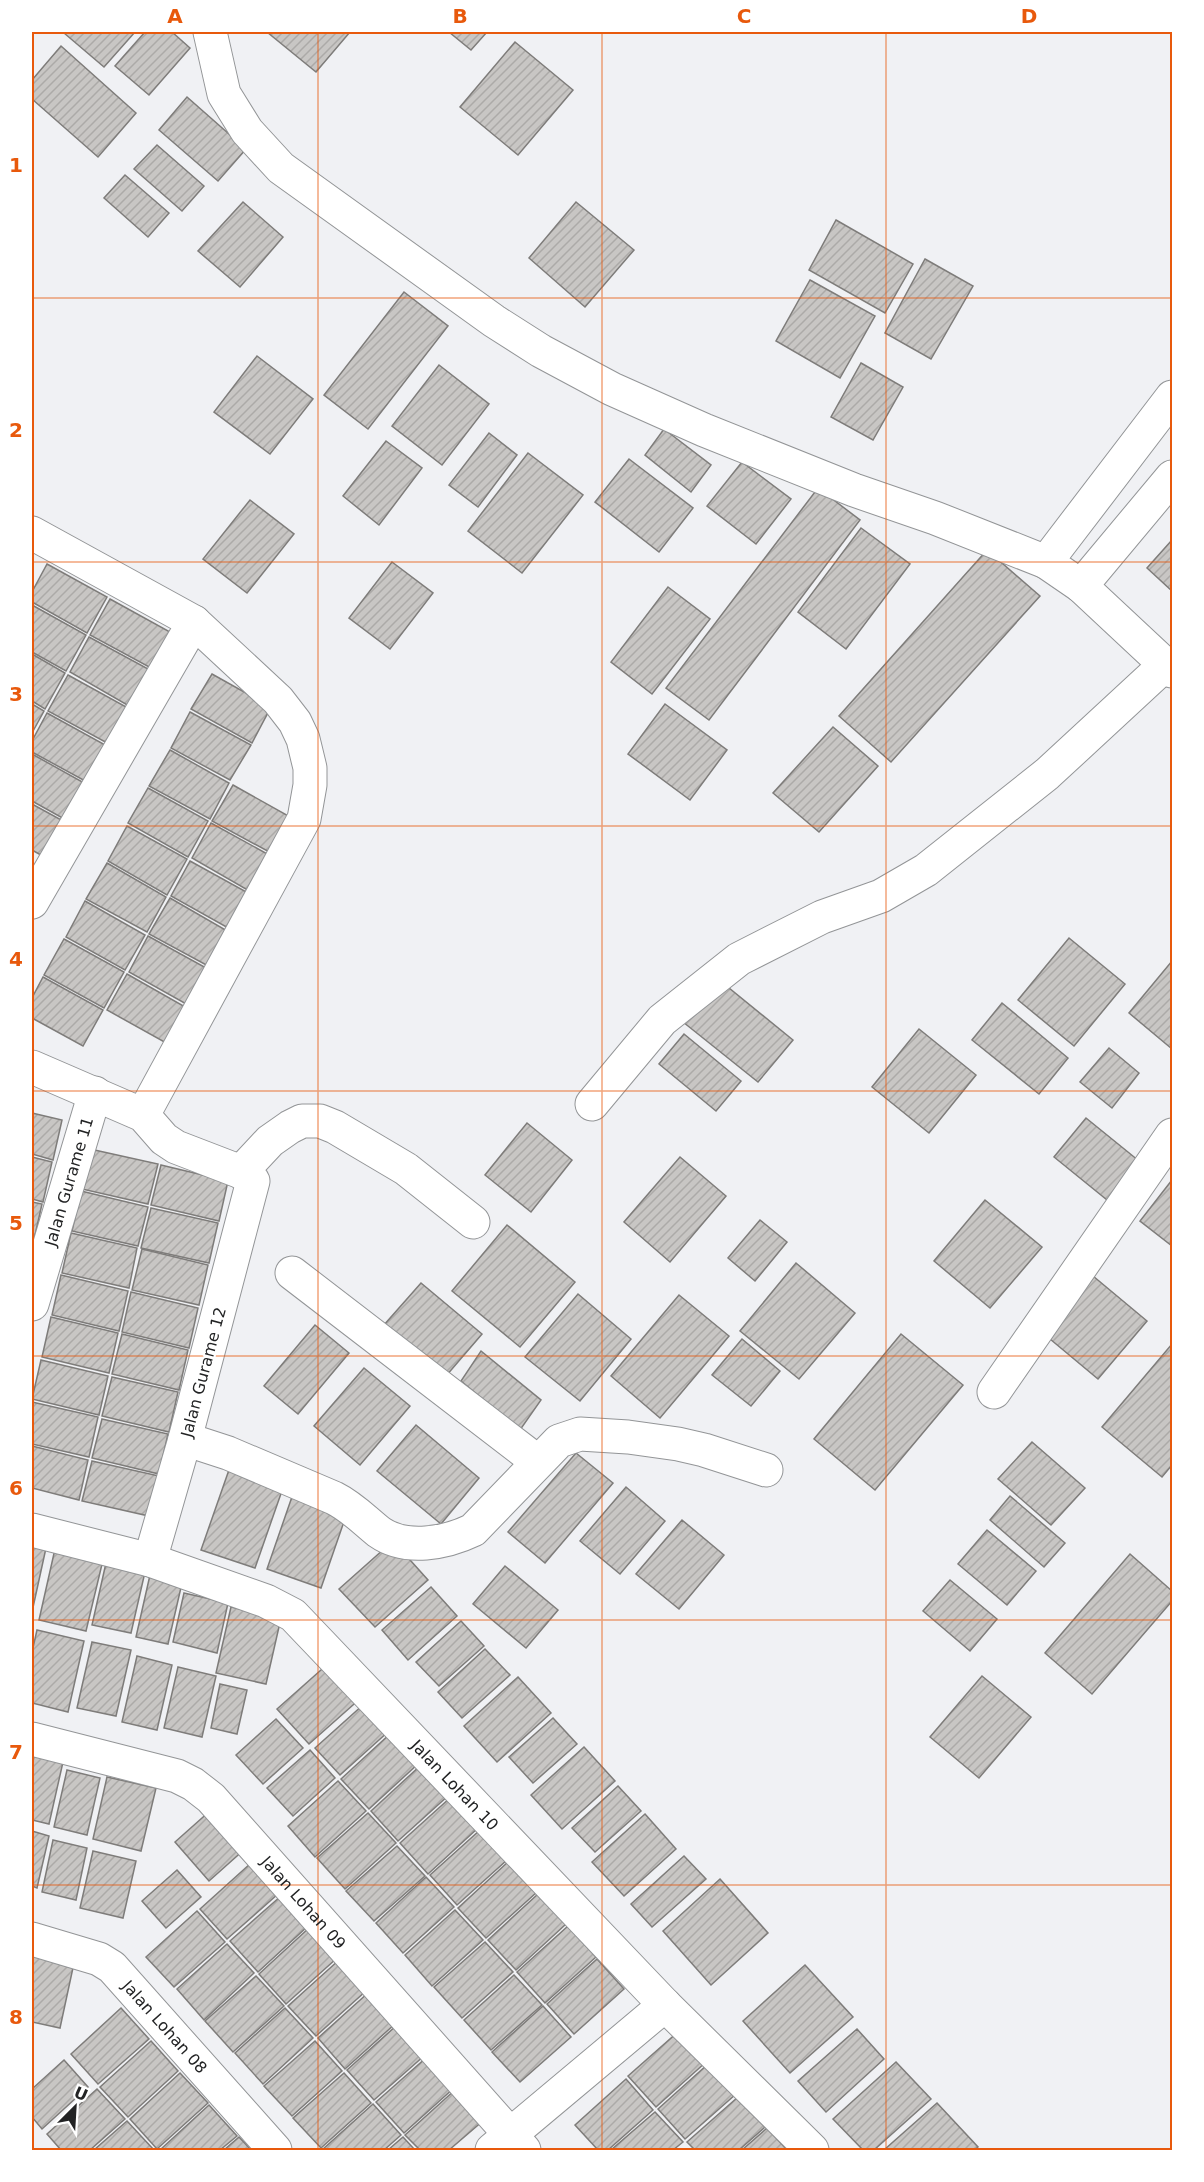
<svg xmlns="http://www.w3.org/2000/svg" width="1204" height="2182" viewBox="0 0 1204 2182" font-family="'DejaVu Sans',sans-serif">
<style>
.building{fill:url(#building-hatch);stroke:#7e7c7a;stroke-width:1.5}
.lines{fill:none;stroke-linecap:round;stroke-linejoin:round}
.street-casing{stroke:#939597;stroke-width:35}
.street{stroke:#fff;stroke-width:33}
.grid{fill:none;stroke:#e8590c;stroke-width:1.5;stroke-opacity:0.55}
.labels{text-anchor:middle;stroke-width:4.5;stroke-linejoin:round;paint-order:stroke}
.street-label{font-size:16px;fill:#222324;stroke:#fff}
.neatline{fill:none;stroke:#e8590c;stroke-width:2}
.grid-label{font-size:20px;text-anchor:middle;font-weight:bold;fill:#e8590c}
</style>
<defs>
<pattern id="building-hatch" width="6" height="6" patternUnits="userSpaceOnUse" patternTransform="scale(1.5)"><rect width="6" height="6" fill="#c8c6c4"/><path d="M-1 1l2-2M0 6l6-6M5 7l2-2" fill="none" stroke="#acaaa8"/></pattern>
</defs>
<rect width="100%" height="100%" fill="#f0f1f4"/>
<g class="building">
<path d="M66,32H135L104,67L64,33Z"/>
<path d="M145,32H172L190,48L149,95L115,66Z"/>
<path d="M267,32H350L316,72Z"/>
<path d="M449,32H487L471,50Z"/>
<path d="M515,42L573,90L518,155L460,107Z"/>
<path d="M61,46L136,113L98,157L32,99V80Z"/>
<path d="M187,97L246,149L218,181L159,130Z"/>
<path d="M157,145L204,186L182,211L134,169Z"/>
<path d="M125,175L169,213L148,237L104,198Z"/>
<path d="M243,202L283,237L240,287L198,251Z"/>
<path d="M576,202L634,250L585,307L529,258Z"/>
<path d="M836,220L913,264L885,313L809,270Z"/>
<path d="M925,259L973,286L931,359L885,333Z"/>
<path d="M810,280L875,316L840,378L776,341Z"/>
<path d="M404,292L448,326L368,429L324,395Z"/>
<path d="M257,356L313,399L270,454L214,412Z"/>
<path d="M861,363L903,387L873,440L831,417Z"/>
<path d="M439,365L489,404L442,465L392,426Z"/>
<path d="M664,429L711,465L691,492L645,455Z"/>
<path d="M489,433L517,455L478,507L449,485Z"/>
<path d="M386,441L422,468L379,525L343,496Z"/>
<path d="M528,453L583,495L522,573L468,531Z"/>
<path d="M629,459L693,508L659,552L595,502Z"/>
<path d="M742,462L791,499L756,544L707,506Z"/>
<path d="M818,488L860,520L709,720L666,688Z"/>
<path d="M250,500L294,534L247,593L203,559Z"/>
<path d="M861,528L910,564L846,649L798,612Z"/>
<path d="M1172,540V591L1147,568Z"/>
<path d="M987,550L1040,596L891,762L839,716Z"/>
<path d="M392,562L433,593L390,649L349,618Z"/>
<path d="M47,564L107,597L87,633L32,602V592Z"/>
<path d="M668,587L710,619L652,694L611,662Z"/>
<path d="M110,599L170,632L151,668L90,635Z"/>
<path d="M32,605L86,635L66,671L32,652Z"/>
<path d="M89,637L150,670L129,706L70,672Z"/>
<path d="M32,654L65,673L45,709L32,701Z"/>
<path d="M212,674L271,707L252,743L191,709Z"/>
<path d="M68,675L128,708L109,744L48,711Z"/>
<path d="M32,704L44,711L32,733Z"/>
<path d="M665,704L727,750L690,800L628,754Z"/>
<path d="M190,712L251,745L230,780L171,748Z"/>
<path d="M47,713L107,746L87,782L32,752V741Z"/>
<path d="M833,727L878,766L819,832L773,793Z"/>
<path d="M170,750L229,783L210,819L149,786Z"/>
<path d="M32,754L86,784L66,820L32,801Z"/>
<path d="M233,785L292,818L273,854L212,821Z"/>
<path d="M148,788L208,821L188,857L128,823Z"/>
<path d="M32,804L65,822L46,858L32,850Z"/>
<path d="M211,823L271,856L251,892L192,858Z"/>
<path d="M127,826L187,859L167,895L108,861Z"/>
<path d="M190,861L250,894L230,929L171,896Z"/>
<path d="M107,863L166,897L147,932L86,899Z"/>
<path d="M170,898L229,932L210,967L149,934Z"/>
<path d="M85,901L145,935L125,970L66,937Z"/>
<path d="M148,936L208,969L188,1005L129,972Z"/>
<path d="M1069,938L1125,984L1074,1046L1018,1000Z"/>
<path d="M64,939L124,972L104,1008L44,975Z"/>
<path d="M1172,961V1049L1129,1013Z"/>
<path d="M127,974L187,1008L168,1044L107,1010Z"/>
<path d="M43,977L103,1010L83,1046L32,1018V998Z"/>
<path d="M718,979L793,1040L758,1082L683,1022Z"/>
<path d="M1002,1003L1068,1058L1039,1094L972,1040Z"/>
<path d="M919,1029L976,1075L929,1133L872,1087Z"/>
<path d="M684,1034L741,1081L716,1111L659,1064Z"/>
<path d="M1109,1048L1139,1073L1112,1108L1080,1082Z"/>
<path d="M32,1113L62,1120L53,1160L32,1154Z"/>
<path d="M1086,1118L1144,1165L1112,1204L1054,1157Z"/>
<path d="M527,1123L572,1160L531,1212L485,1175Z"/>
<path d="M90,1149L158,1164L148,1204L82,1189Z"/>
<path d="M32,1157L52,1162L43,1202L32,1199Z"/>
<path d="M680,1157L726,1196L670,1262L624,1222Z"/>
<path d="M161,1165L228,1181L219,1221L151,1205Z"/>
<path d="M1172,1180V1246L1140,1221Z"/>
<path d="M81,1191L148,1207L138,1246L72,1231Z"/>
<path d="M985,1200L1042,1247L990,1308L934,1261Z"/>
<path d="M32,1202L42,1204L33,1244H32Z"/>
<path d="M151,1208L218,1223L209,1263L141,1248Z"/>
<path d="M760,1220L787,1242L755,1281L728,1258Z"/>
<path d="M507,1225L575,1282L520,1347L452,1291Z"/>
<path d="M71,1233L137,1248L129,1288L62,1273Z"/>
<path d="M142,1249L208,1265L199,1305L132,1290Z"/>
<path d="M796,1263L855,1313L799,1379L740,1331Z"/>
<path d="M61,1275L128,1291L119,1331L52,1315Z"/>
<path d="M1093,1276L1147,1321L1098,1379L1044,1334Z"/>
<path d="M421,1283L482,1334L446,1376L384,1325Z"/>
<path d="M131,1292L198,1308L189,1348L122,1332Z"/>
<path d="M578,1294L631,1339L580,1401L525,1357Z"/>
<path d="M679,1295L729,1336L660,1418L611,1376Z"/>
<path d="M51,1317L118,1333L109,1373L42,1357Z"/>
<path d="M315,1325L349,1353L298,1414L264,1386Z"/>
<path d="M122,1334L188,1350L179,1390L112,1374Z"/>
<path d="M901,1334L963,1385L875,1490L814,1439Z"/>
<path d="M742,1339L780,1371L751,1406L712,1375Z"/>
<path d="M1172,1344V1465L1162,1477L1102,1427Z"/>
<path d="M481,1351L541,1400L520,1430L461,1381Z"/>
<path d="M41,1360L108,1376L99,1415L32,1399Z"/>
<path d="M364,1368L410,1406L360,1465L314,1426Z"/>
<path d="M112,1377L178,1392L169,1432L102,1416Z"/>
<path d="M32,1402L98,1417L89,1457L32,1444Z"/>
<path d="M102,1419L168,1434L159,1474L92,1458Z"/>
<path d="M416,1425L479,1478L441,1524L377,1471Z"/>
<path d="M1032,1442L1085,1488L1051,1525L998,1479Z"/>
<path d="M32,1446L88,1460L79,1500L32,1488Z"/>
<path d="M576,1453L613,1483L545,1563L508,1532Z"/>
<path d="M92,1461L159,1476L149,1516L82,1501Z"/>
<path d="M230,1467L284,1485L255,1568L201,1550Z"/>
<path d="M626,1487L665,1521L620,1574L580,1541Z"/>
<path d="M294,1491L348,1510L321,1588L267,1569Z"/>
<path d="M1010,1496L1065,1543L1044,1567L990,1520Z"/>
<path d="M682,1520L724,1555L679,1609L636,1574Z"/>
<path d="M987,1530L1036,1571L1007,1605L958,1564Z"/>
<path d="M393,1541L428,1580L375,1627L339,1589Z"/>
<path d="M32,1545L46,1548L32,1612Z"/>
<path d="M55,1549L103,1560L86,1631L39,1620Z"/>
<path d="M1130,1554L1172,1591V1601L1092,1694L1045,1653Z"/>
<path d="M106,1563L145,1572L131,1633L92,1625Z"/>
<path d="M505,1566L558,1610L526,1648L473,1604Z"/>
<path d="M150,1575L182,1583L168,1644L136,1637Z"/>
<path d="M950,1580L997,1619L970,1651L923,1611Z"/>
<path d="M431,1587L457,1616L408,1660L382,1630Z"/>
<path d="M184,1593L228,1603L217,1653L173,1642Z"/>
<path d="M231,1607L281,1618L266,1684L216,1673Z"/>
<path d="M461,1621L484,1646L439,1686L416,1662Z"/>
<path d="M37,1630L84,1641L68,1712L32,1703V1652Z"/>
<path d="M92,1642L131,1650L116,1716L77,1708Z"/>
<path d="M485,1649L510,1675L462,1718L438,1692Z"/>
<path d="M137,1656L172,1665L157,1730L122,1722Z"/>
<path d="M330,1662L362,1697L309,1744L277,1709Z"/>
<path d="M178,1667L216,1676L202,1737L164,1728Z"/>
<path d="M982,1676L1031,1717L979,1778L930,1737Z"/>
<path d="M518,1677L551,1713L497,1762L464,1726Z"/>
<path d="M220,1684L247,1690L237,1734L211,1728Z"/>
<path d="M364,1704L389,1731L340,1775L315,1748Z"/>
<path d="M553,1718L577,1744L533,1783L509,1757Z"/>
<path d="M276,1719L303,1748L263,1784L236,1755Z"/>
<path d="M392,1732L419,1763L369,1809L341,1779Z"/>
<path d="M584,1747L615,1781L562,1829L531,1795Z"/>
<path d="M310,1750L335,1778L293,1816L267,1788Z"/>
<path d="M34,1756L63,1762L49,1824L32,1820V1768Z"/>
<path d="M421,1765L449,1795L398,1841L371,1811Z"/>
<path d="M67,1770L100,1778L87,1835L54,1827Z"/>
<path d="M107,1777L156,1788L141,1851L93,1839Z"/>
<path d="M338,1781L366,1811L315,1857L288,1826Z"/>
<path d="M618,1786L641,1811L595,1852L572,1828Z"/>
<path d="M451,1797L478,1828L428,1874L400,1843Z"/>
<path d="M211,1810L246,1848L209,1881L175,1842Z"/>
<path d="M368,1813L396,1843L345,1889L317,1858Z"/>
<path d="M645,1814L676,1849L624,1896L592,1862Z"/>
<path d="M480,1830L507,1860L457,1905L430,1875Z"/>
<path d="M32,1831L49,1836L37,1888L32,1886Z"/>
<path d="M53,1840L87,1848L76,1900L42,1892Z"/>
<path d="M397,1846L425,1876L374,1921L346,1891Z"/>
<path d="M93,1851L136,1861L123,1918L80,1908Z"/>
<path d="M684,1856L706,1879L652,1927L631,1904Z"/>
<path d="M509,1861L537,1892L486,1938L458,1908Z"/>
<path d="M251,1863L278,1894L227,1939L200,1909Z"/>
<path d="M177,1870L201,1897L166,1928L142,1901Z"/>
<path d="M426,1877L454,1907L403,1953L376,1923Z"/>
<path d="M720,1879L768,1933L711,1985L663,1931Z"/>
<path d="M538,1894L566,1924L516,1970L488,1940Z"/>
<path d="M281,1896L308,1926L258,1972L230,1941Z"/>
<path d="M455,1910L483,1940L432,1986L405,1955Z"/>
<path d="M197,1911L225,1942L174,1987L146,1957Z"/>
<path d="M568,1926L596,1957L545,2003L517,1972Z"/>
<path d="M310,1927L337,1958L286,2004L259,1974Z"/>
<path d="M485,1942L513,1972L462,2018L434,1987Z"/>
<path d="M227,1944L254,1973L204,2020L177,1989Z"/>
<path d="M32,1953L74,1963L60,2028L32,2022Z"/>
<path d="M597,1959L624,1989L574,2034L547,2004Z"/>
<path d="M339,1960L367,1990L316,2036L288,2006Z"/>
<path d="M805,1965L853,2017L790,2073L743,2021Z"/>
<path d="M514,1975L542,2005L491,2050L464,2020Z"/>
<path d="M256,1976L284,2006L233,2052L205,2021Z"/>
<path d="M369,1992L396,2023L345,2069L318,2038Z"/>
<path d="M543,2006L571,2037L520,2082L492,2052Z"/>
<path d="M121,2008L149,2039L98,2084L71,2054Z"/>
<path d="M285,2008L313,2038L263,2084L235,2053Z"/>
<path d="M397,2025L425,2055L374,2100L347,2070Z"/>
<path d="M857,2029L884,2059L826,2112L798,2081Z"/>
<path d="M679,2031L706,2062L656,2107L628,2076Z"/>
<path d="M151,2041L178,2071L128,2117L100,2087Z"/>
<path d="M315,2041L342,2071L292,2116L264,2086Z"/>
<path d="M427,2057L455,2087L404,2133L376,2102Z"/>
<path d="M64,2060L88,2087L42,2129L32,2117V2089Z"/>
<path d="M896,2062L931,2099L874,2150H863L833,2119Z"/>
<path d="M708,2064L736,2094L685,2139L658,2109Z"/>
<path d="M180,2073L208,2103L157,2149L130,2119Z"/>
<path d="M344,2073L371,2103L321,2148L293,2118Z"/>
<path d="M626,2079L653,2110L608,2150H598L575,2125Z"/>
<path d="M97,2089L125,2119L90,2150H61L47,2134Z"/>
<path d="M456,2089L484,2120L449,2150H420L405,2135Z"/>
<path d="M738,2097L765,2127L739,2150H695L687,2142Z"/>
<path d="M937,2103L978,2147L974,2150H884Z"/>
<path d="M373,2104L401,2135L384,2150H322Z"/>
<path d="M209,2105L237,2136L220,2150H160Z"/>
<path d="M655,2112L683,2142L673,2150H611Z"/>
<path d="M127,2121L154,2150H94Z"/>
<path d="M767,2128L787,2150H742Z"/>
<path d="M239,2137L251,2150H224Z"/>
<path d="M403,2137L415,2150H388Z"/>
</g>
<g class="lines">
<defs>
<g id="street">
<path d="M210,32L224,94L247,131L281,168L494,321L541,351L612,389L704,430L854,490L935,518L1046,562"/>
<path d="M1172,397L1046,562L1081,586L1172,671"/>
<path d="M32,533L194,622L278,700L295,722L303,739L310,768V785L304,819L143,1115"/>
<path d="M1081,586L1172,477"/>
<path d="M32,902L194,622"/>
<path d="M32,1067L143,1115L164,1139L176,1147L241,1172L253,1181L185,1439L150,1560"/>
<path d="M592,1104L662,1020L739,959L822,917L881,896L926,870L1047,774L1166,664"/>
<path d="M241,1172L270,1141L290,1127L302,1121H320L335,1127L406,1169L473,1222"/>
<path d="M292,1273L538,1462"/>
<path id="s1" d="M32,1304L95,1093"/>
<path d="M994,1392L1172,1135"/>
<path d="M185,1439L228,1453L334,1498C352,1507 364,1520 379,1532C406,1551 446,1543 473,1530L559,1441L580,1434L628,1437L678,1444L704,1450L766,1470"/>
<path id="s2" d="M32,1530L150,1560L266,1601L293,1615L665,2005L812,2150"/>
<path id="s3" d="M32,1739L177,1776L193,1784L211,1798L524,2150"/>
<path id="s4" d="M32,1939L99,1959L112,1967L275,2150"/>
<path d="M492,2150L665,2005"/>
</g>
</defs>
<use href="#street" class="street-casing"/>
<use href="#street" class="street"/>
</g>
<path class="grid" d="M318,32V2150M602,32V2150M886,32V2150M32,298H1172M32,562H1172M32,826H1172M32,1091H1172M32,1356H1172M32,1620H1172M32,1885H1172"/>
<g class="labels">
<g class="street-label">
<text dy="6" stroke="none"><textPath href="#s1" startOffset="128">Jalan Gurame 11</textPath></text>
<text transform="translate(203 1372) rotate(-75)" y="6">Jalan Gurame 12</text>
<text dy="6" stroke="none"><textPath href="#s2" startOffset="510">Jalan Lohan 10</textPath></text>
<text dy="6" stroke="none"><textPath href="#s3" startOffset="330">Jalan Lohan 09</textPath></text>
<text dy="6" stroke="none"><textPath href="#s4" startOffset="165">Jalan Lohan 08</textPath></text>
</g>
</g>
<rect width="1204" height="2182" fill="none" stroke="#ffffff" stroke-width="66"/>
<g transform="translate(75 2107) rotate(24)" stroke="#ffffff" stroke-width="4.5" paint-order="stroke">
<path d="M0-4.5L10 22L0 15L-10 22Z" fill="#222324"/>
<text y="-9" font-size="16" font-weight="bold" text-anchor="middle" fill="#222324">U</text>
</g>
<rect x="33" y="33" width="1138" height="2116" class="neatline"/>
<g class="grid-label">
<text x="175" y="23">A</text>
<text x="460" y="23">B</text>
<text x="744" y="23">C</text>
<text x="1029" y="23">D</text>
<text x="16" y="172">1</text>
<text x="16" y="437">2</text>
<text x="16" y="701">3</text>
<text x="16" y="966">4</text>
<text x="16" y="1230">5</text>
<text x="16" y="1495">6</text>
<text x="16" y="1759">7</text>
<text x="16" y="2024">8</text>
</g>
</svg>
